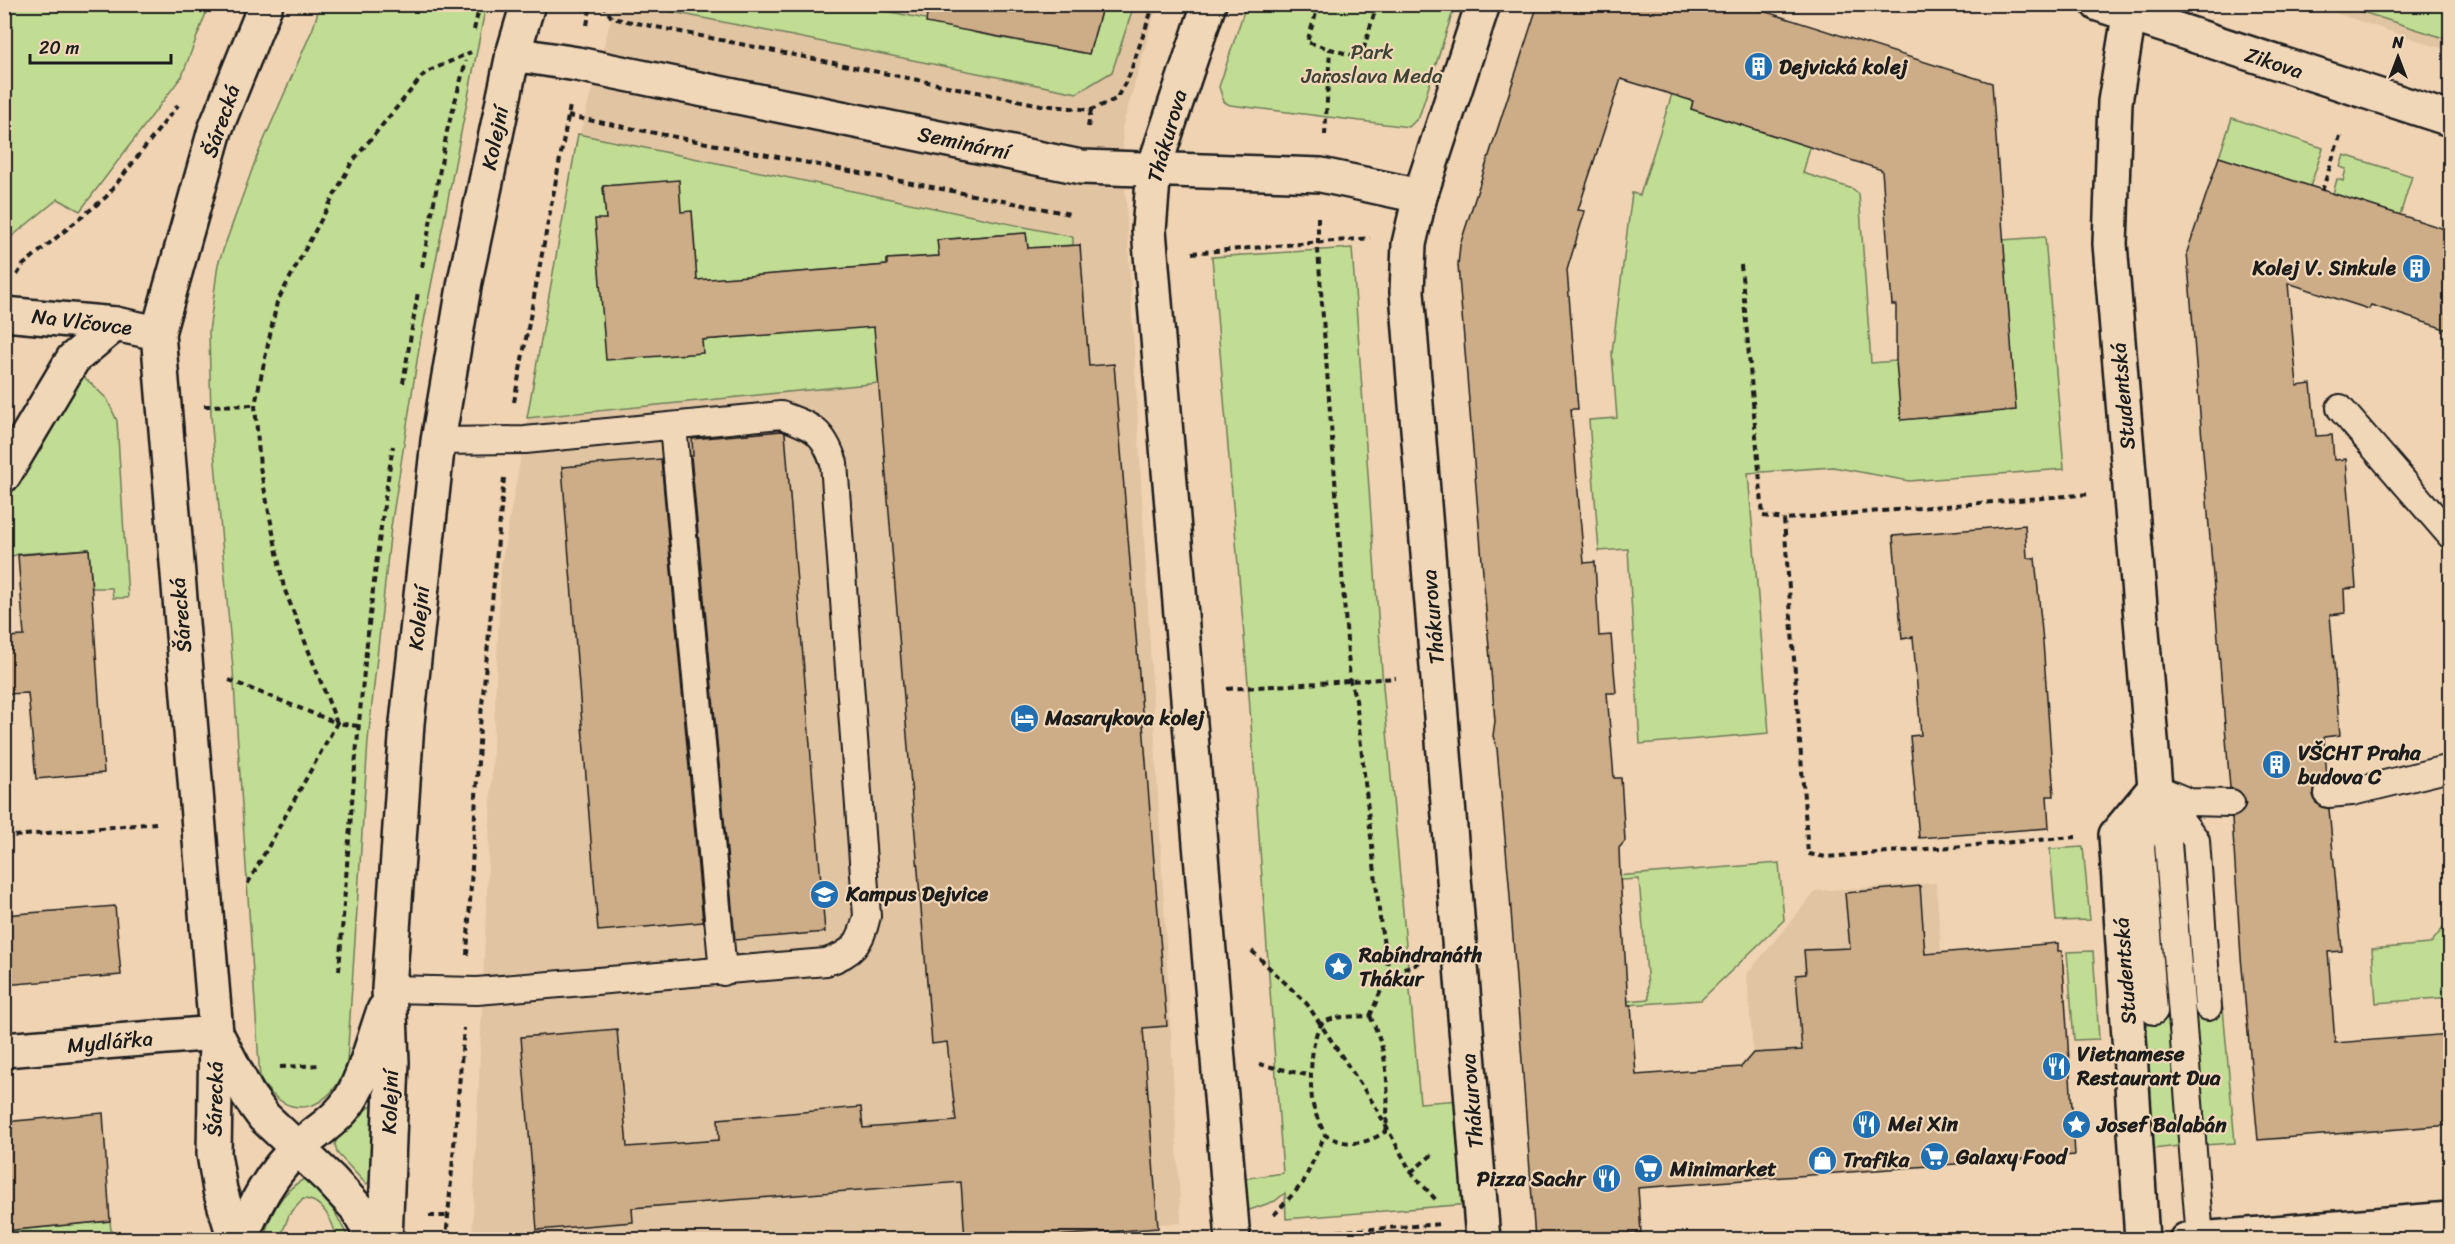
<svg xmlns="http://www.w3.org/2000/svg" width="2455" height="1244" viewBox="0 0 2455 1244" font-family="Sriracha,sans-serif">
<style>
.built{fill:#e1c4a2}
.green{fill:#c1dc93;stroke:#6e7c58;stroke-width:1.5}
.building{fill:#cdac88;stroke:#1c1c1c;stroke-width:1.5}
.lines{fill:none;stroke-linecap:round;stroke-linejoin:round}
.lane-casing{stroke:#1c1c1c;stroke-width:30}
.street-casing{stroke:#1c1c1c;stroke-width:38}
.secondary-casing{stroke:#1c1c1c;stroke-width:38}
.primary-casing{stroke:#1c1c1c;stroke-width:38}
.path{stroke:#1c1c1c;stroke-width:4;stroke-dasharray:6 4.5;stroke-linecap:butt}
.lane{stroke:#f0d7b8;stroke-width:26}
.street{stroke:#f0d7b8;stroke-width:33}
.secondary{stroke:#f0d7b8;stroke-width:33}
.primary{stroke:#f0d7b8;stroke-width:33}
.labels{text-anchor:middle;stroke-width:4.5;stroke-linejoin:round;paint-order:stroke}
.park-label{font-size:21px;fill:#3d4234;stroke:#f0d7b8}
.street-label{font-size:21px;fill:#1c1c1c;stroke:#f0d7b8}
.poi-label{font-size:21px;font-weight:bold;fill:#1c1c1c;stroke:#f0d7b8;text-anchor:start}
</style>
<rect width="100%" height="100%" fill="#efd3b2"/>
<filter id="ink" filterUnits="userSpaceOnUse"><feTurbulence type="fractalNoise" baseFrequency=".0167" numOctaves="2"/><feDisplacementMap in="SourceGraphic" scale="12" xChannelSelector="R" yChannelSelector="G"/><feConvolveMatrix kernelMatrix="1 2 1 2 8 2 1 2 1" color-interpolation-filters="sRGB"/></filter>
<g filter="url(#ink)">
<g class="built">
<path d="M615,5H1157L1122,128L1181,1223L1159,1224V1229L1017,1240H472L501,565L581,130Z"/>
<path d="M2311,5H2450V51Z"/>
<path d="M1936,883L1944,992L1834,1048L1753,1053L1747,974L1816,891Z"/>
</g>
<g class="green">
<path d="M5,4L209,5L182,76L80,211L58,199L5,242Z"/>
<path d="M817,4L838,9L839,5H856L975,29V33L1089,54L1103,5H1134L1112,72L1077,93L638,5Z"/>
<path d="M320,5H486L420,342L391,527L368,741L347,1062C333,1111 288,1125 260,1079L233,669L211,416L209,332L218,264L257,156L313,28Z"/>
<path d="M1246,5V4L1455,5L1419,117L1409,127L1230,105L1224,102L1219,87Z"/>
<path d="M2340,5H2450V40L2350,8Z"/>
<path d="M1672,94L1693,101L1691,109L1810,147L1803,173L1853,189L1859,194L1871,363L1896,361L2002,240L2045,237L2064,469L1909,481L1833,467L1748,473L1769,733L1640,744L1628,549L1599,551L1589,420L1617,418L1612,353L1632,193L1640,195Z"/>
<path d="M2232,118L2323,148L2310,187L2219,157Z"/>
<path d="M578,134L1073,237V245L1028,248L1026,233L938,240L939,256L887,259V265L697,280L692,212H681L603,187L606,219L702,340L892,325L879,383L527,418Z"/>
<path d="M2344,155L2412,176L2400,215L2333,194L2337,179L2343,181L2346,169L2340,167Z"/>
<path d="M1352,248L1383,686L1420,1103L1461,1100L1469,1204L1286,1219L1285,1193L1275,1201L1244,1212L1242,1179L1283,1173L1249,695L1212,257Z"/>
<path d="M80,373L107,399L117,421L128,598H113L112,588H92L89,549L18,554L5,559V500Z"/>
<path d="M2083,847L2090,920L2056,921L2050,849Z"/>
<path d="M1779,863L1784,920L1701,1000L1627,1005V1001L1649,999L1639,879L1605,881L1604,877Z"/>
<path d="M2450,920V997L2376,1003L2372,949L2430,944Z"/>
<path d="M2093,951L2099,1039L2074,1040L2067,952Z"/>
<path d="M2223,1008L2235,1143L2203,1145L2192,1011Z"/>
<path d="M2170,1014L2179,1146L2153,1149L2139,1015Z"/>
<path d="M372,1106L375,1108L374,1180L366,1184L337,1153L335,1144L338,1136L365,1110Z"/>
<path d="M304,1179L314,1181L324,1192L349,1239H337C333,1222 323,1199 303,1199L289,1215L280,1239L263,1240C270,1215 281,1191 304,1179Z"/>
<path d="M110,1221L112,1239L5,1240V1231Z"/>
</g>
<g class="building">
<path d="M928,4H1103L1089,54L926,23Z"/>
<path d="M1538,4H1741L1992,83L2016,410L1901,420L1896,361V305H1892L1882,170L1691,109L1693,101L1621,79L1578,210L1585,211L1567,270L1578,409H1571L1584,563L1595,562L1599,636L1611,635L1616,693H1607L1614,778H1621L1625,841L1619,848L1620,876L1628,1005H1631L1636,1075L1741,1067L1753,1053L1802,1050L1796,975L1806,974L1804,950L1850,948L1845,893L1920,886L1925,954L2058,943V951H2062L2075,1155L1638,1188L1641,1233L1535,1239L1509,883L1497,749L1493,736L1495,721L1458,265L1460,245Z"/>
<path d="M2219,157L2451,231V331L2371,305L2369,309L2288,283L2297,386L2311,384L2316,436L2332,435L2334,460L2346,459L2356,588L2344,589L2345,613L2330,615L2340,735L2324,737L2327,779L2319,782L2313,795L2316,803L2329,809L2342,951L2328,952L2335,1043L2451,1034V1125L2258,1140L2241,957L2232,818L2243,811L2246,803L2239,791L2230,788L2187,252Z"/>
<path d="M679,180L681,212L692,211L697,280L887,265V259L939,256L937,240L1026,233L1028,248L1080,245L1089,366L1114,364L1138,661L1167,1026L1143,1028L1158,1228L1018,1239H965L961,1182L632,1208L633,1222L537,1230L521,1037L617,1029L627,1147L719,1140L718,1119L861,1107L863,1128L956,1121L947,1042L932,1044L874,327L702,340L703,353L606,360L595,219H606L603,186Z"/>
<path d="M782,431L785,433L825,932L735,940L691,456H693L692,439Z"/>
<path d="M661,459L703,922L598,931L562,467Z"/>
<path d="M2025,525L2027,558H2035L2043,642L2054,796H2047L2049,828L1919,838L1910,736L1921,735L1913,637L1902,639L1893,536Z"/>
<path d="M89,549L104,773L36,779L28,693L4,694V637L24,636L18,555Z"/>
<path d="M115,906L121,975L4,985V915Z"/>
<path d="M103,1113L110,1221L4,1231V1122Z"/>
</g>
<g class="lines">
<defs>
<g id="lane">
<path d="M2340,408L2450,535"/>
<path d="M673,426L723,972"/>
<path d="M2155,788L2168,843L2200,1238"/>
<path d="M2158,789L2189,802L2231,803"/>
<path d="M2154,794L2141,846L2154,1011"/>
<path d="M2328,794L2352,792L2450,768"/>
<path d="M2161,795L2196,840L2208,1007"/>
<path d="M389,989L477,991L826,962C853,954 861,943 867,916L834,463C823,430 813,427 781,415L525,440L438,441"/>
</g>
<g id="street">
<path d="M1209,4L1154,168L1149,230L1233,1240"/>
<path d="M1483,4L1420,196L1409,244L1407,292L1483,1240"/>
<path d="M2098,4L2450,119"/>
<path d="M2131,4L2115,102L2110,244L2155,788L2116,835L2142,1240"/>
<path d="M513,54L577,64L1081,167L1321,175L1420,196"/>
<path d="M4,314L115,324L158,333"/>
<path d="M4,475L73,359L115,324"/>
<path d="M4,1050L216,1033"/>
<path d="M240,1240C254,1206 271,1172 299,1147C313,1134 332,1123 344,1108C362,1088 374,1037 384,1010"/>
<path d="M385,1240L392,1062L389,989L407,723L438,441L465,281L513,54L528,4"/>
</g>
<g id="secondary">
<path d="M218,1037L248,1095L264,1117L330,1179L356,1207L374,1240"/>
<path d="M235,1240L220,1190L214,1154L216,1033L158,333L215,130L266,4"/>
</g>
<path id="primary" d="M2186,1240L2450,1219"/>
</defs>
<use href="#lane" class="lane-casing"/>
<use href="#street" class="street-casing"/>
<use href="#secondary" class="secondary-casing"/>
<use href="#primary" class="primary-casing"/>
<g class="path">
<path d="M602,4L612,18L1041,105L1091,110L1116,99L1129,76L1154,4"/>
<path d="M1319,4L1307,42L1361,58L1377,4"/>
<path d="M587,25L591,4"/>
<path d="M474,30L480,4"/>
<path d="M568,116L1070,214"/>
<path d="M1088,127L1091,110"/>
<path d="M1325,135L1330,49"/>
<path d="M2322,191L2340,136"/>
<path d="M1318,217V250L1350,681L1356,700L1381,928L1389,972"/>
<path d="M1192,253L1370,238"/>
<path d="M1741,265L1763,516L1784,519"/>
<path d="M422,267L447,131L466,61"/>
<path d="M17,275L23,265L106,197L178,105"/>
<path d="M403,383L418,292"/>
<path d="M514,402L570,106"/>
<path d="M204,406L255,405"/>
<path d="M229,680L337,723L247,885"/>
<path d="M1227,689L1396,678"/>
<path d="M358,726L337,723L284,588L260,467L255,405L277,302L352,162L425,73L471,52"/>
<path d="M4,837L156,823"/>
<path d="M2076,837L1826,857L1808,854L1784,519L2091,494"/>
<path d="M1252,951L1307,1004L1375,1106L1411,1172L1437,1201"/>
<path d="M467,955L480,726L504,478"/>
<path d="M339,971C352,796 365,620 393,446"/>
<path d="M1370,1016C1389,1054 1389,1089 1386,1131C1366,1145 1347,1147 1325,1135C1321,1125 1315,1115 1313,1105C1309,1089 1310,1032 1323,1023C1334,1015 1357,1017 1370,1016Z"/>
<path d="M1370,1016L1389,972L1415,965L1419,961"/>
<path d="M1259,1064L1311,1076"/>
<path d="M280,1067L320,1065"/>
<path d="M1411,1172L1433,1154"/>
<path d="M1274,1215L1303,1183L1325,1135"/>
<path d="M429,1216H448"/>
<path d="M1275,1236L1441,1224"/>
<path d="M446,1240L464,1028"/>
</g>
<use href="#lane" class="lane"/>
<use href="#street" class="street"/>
<use href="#secondary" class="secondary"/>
<use href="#primary" class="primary"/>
</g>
</g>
<defs>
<symbol id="building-disc" viewBox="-11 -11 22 22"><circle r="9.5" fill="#1f6fb2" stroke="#f0d7b8"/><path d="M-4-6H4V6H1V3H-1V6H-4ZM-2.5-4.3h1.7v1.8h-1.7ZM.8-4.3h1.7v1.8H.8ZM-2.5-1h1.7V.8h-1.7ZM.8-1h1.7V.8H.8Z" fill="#fff"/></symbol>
<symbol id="hotel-disc" viewBox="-11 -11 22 22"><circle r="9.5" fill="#1f6fb2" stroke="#f0d7b8"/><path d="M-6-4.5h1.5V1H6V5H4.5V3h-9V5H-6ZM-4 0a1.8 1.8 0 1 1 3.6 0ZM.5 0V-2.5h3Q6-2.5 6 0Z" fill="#fff"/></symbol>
<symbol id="university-disc" viewBox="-11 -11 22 22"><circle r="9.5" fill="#1f6fb2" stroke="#f0d7b8"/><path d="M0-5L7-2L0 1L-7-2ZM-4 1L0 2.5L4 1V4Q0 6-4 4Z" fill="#fff"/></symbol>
<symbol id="sight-disc" viewBox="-11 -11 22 22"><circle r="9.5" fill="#1f6fb2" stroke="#f0d7b8"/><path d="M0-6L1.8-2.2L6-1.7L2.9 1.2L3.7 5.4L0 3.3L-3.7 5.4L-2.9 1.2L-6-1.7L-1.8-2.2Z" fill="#fff"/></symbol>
<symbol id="restaurant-disc" viewBox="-11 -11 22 22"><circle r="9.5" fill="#1f6fb2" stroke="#f0d7b8"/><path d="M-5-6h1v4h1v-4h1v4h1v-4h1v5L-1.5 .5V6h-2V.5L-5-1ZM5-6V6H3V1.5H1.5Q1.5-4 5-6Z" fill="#fff"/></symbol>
<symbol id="supermarket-disc" viewBox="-11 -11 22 22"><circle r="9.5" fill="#1f6fb2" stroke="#f0d7b8"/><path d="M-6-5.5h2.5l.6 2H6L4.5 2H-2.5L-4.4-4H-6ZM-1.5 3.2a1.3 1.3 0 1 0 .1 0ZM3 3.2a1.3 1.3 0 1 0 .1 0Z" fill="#fff"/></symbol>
<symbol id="shop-disc" viewBox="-11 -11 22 22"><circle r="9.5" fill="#1f6fb2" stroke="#f0d7b8"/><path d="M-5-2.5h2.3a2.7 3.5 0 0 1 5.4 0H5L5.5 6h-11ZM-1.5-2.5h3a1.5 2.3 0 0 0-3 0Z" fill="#fff"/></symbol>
</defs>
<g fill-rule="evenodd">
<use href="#building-disc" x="1742" y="50" width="33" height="33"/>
<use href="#building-disc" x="2400" y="252" width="33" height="33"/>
<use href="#hotel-disc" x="1008" y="702" width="33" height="33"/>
<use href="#building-disc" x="2260" y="748" width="33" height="33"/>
<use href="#university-disc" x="808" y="878" width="33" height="33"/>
<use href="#sight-disc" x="1322" y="950" width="33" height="33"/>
<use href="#restaurant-disc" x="2040" y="1050" width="33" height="33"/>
<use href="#restaurant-disc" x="1850" y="1108" width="33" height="33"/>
<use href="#sight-disc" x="2060" y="1108" width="33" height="33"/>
<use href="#supermarket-disc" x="1918" y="1140" width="33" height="33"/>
<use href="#shop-disc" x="1806" y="1144" width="33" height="33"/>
<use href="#supermarket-disc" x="1632" y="1152" width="33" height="33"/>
<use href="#restaurant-disc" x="1590" y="1162" width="33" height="33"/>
</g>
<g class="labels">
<g class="park-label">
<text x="1372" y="59">Park<tspan x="1372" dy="24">Jaroslava Meda</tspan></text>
</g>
<g class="street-label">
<text transform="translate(2274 63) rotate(18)" y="7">Zikova</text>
<text transform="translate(221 121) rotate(-71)" y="7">Šárecká</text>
<text transform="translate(1167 136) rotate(-74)" y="7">Thákurova</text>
<text transform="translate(495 138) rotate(-78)" y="7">Kolejní</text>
<text transform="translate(964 143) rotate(12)" y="7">Seminární</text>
<text transform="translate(82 322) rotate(7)" y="7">Na Vlčovce</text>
<text transform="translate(2123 396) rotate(-95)" y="7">Studentská</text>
<text transform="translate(181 615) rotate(-95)" y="7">Šárecká</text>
<text transform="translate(1433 617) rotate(-95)" y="7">Thákurova</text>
<text transform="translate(419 618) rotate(-84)" y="7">Kolejní</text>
<text transform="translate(2125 971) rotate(-94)" y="7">Studentská</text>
<text transform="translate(110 1042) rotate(-5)" y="7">Mydlářka</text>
<text transform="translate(215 1099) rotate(-89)" y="7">Šárecká</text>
<text transform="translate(1472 1101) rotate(-95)" y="7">Thákurova</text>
<text transform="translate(390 1102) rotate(-88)" y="7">Kolejní</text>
</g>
<g class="poi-label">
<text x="1779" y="74">Dejvická kolej</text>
<text x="2396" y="275" text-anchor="end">Kolej V. Sinkule</text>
<text x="1045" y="725">Masarykova kolej</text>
<text x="2298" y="760">VŠCHT Praha<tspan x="2298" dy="24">budova C</tspan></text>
<text x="846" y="901">Kampus Dejvice</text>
<text x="1359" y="962">Rabíndranáth<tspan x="1359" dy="24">Thákur</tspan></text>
<text x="2077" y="1061">Vietnamese<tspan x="2077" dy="24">Restaurant Dua</tspan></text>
<text x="1888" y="1131">Mei Xin</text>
<text x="2097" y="1132">Josef Balabán</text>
<text x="1956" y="1164">Galaxy Food</text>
<text x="1843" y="1167">Trafika</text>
<text x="1670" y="1176">Minimarket</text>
<text x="1585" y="1186" text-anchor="end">Pizza Sachr</text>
</g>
</g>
<rect width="2455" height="1244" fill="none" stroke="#f0d7b8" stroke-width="24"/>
<rect x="12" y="12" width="2431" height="1220" fill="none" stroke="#1c1c1c" stroke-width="2" filter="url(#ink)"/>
<g transform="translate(2398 57)" stroke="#f0d7b8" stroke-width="4.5" paint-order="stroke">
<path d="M0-4.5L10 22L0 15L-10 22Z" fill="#1c1c1c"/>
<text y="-9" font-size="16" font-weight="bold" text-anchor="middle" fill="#1c1c1c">N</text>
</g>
<path d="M30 54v9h141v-9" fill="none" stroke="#1c1c1c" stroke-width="3"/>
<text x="39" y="54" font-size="18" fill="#1c1c1c" stroke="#f0d7b8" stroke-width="4.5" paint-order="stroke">20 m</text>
</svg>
